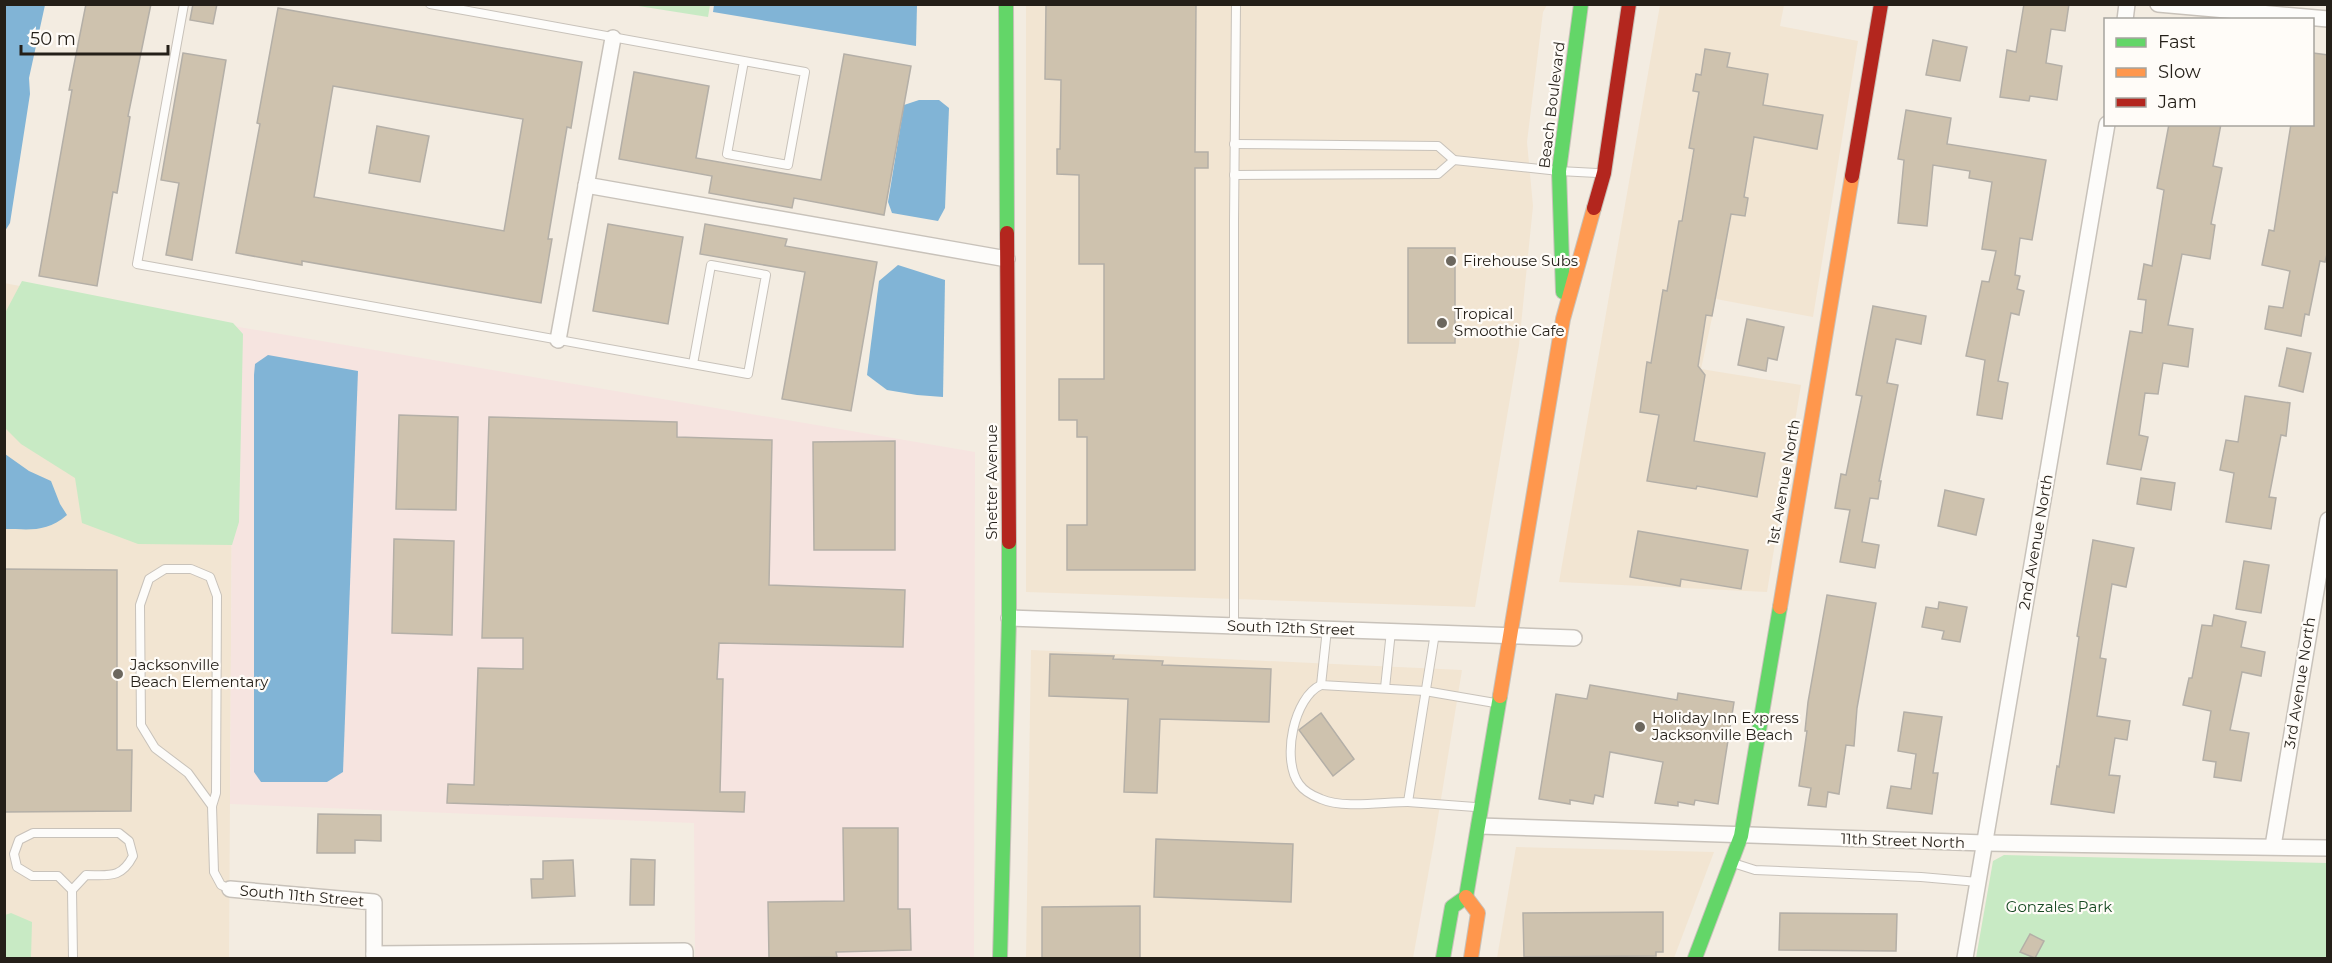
<svg xmlns="http://www.w3.org/2000/svg" width="2332" height="963" viewBox="0 0 2332 963" font-family="Montserrat,sans-serif">
<style>
.built{fill:#f2e5d2}
.industrial{fill:#f6e4e0}
.green{fill:#c8eac4}
.water{fill:#81b4d6}
.building{fill:#cec2ae;stroke:#b4afa7;stroke-width:1.5;fill-rule:evenodd}
.lines{fill:none;stroke-linecap:round;stroke-linejoin:round}
.lane-casing{stroke:#c8c2ba;stroke-width:10}
.street-casing{stroke:#c8c2ba;stroke-width:18}
.fast-casing{stroke:#c8c2ba;stroke-width:16}
.slow-casing{stroke:#c8c2ba;stroke-width:16}
.jam-casing{stroke:#c8c2ba;stroke-width:16}
.lane{stroke:#fdfcfa;stroke-width:8}
.street{stroke:#fdfcfa;stroke-width:15}
.fast{stroke:#63d668;stroke-width:14}
.slow{stroke:#ff974d;stroke-width:14}
.jam{stroke:#b3261e;stroke-width:14}
.poi-dot{fill:#6c675e;stroke:#fffcf8;stroke-width:2}
.labels{text-anchor:middle;stroke-width:4.5;stroke-linejoin:round;paint-order:stroke}
.street-label{font-size:15px;fill:#241f18;stroke:#fffcf8}
.poi-label{font-size:15px;fill:#241f18;stroke:#fffcf8;text-anchor:start}
.park-label{font-size:15px;fill:#174922;stroke:#fffcf8}
</style>
<rect width="100%" height="100%" fill="#f3ece1"/>
<g class="built">
<path d="M1026,5H1547L1543,12L1527,142L1533,206L1519,345L1475,607L1026,592Z"/>
<path d="M1660,5H1784L1780,26L1858,41L1813,317L1716,299L1701,369L1801,385L1767,592L1559,582Z"/>
<path d="M4,283L233,326L229,958H5Z"/>
<path d="M1031,650L1462,670L1434,842L1413,958H1026Z"/>
<path d="M1516,847L1714,852L1674,958H1497Z"/>
</g>
<path class="industrial" d="M233,326L975,452L974,958H695L694,823L230,804Z"/>
<g class="green">
<path d="M632,5H710L708,17Z"/>
<path d="M22,281L233,323L243,334L239,522L232,545L138,544L82,523L75,478L21,444L5,428V313Z"/>
<path d="M2004,855L2327,863V958H1976L1993,861Z"/>
<path d="M11,913L32,922L31,958H5V915Z"/>
</g>
<g class="water">
<path d="M5,4L45,5L29,78L30,94L10,223L5,231Z"/>
<path d="M714,5H917L916,46L713,12Z"/>
<path d="M919,100H939L949,108L945,208L938,221L892,213L888,202L904,105Z"/>
<path d="M898,265L945,280L943,397L917,395L887,390L867,375L879,281Z"/>
<path d="M268,355L358,371L343,772L327,782H261L254,772V375L255,364Z"/>
<path d="M5,454L29,471L51,481L60,504L67,515C46,533 30,529 5,529Z"/>
</g>
<g class="building">
<path d="M86,4H151L128,116L130,117L117,193L113,192L97,286L39,276L72,90H69Z"/>
<path d="M193,4H217L213,24L190,20Z"/>
<path d="M1046,4H1196L1195,152H1208V168H1195V570H1067V525H1087V437H1077V420H1059V379H1104V264H1079V175L1057,174V149H1060L1061,80L1045,79Z"/>
<path d="M2024,4H2069L2065,31L2051,29L2046,63L2062,66L2057,100L2030,96L2029,101L2000,97L2007,50L2016,52Z"/>
<path d="M278,8L582,62L571,128L567,127L548,239H552L541,303L302,261V265L236,253L260,124L257,123ZM333,86L523,119L504,231L314,197Z"/>
<path d="M1933,40L1967,47L1960,81L1926,75Z"/>
<path d="M1705,49L1730,53L1727,67L1768,74L1763,105L1823,115L1817,149L1754,137L1744,197L1748,198L1745,216L1731,214L1712,316L1706,315L1698,366L1705,375L1694,441L1765,453L1757,497L1697,486L1696,489L1647,481L1659,415L1640,412L1647,362L1651,363L1663,290L1667,291L1679,221H1682L1694,149L1689,148L1699,92L1693,91L1696,74L1701,75Z"/>
<path d="M183,53L226,60L192,260L166,255L179,183L161,180Z"/>
<path d="M2313,53L2328,55V250L2325,262L2320,261L2309,315L2305,314L2301,336L2265,329L2269,306L2283,308L2290,271L2262,265L2269,230L2274,231L2291,124H2313Z"/>
<path d="M844,54L911,66L884,215L794,198L792,208L709,193L712,176L619,159L634,72L709,86L696,158L821,180Z"/>
<path d="M1906,110L1951,118L1947,144L2046,160L2032,240L2020,238L2015,275L2020,276L2017,289L2024,291L2019,315L2011,313L1998,381L2008,383L2002,419L1977,415L1985,360L1966,356L1982,281L1989,282L1996,251L1982,249L1992,182L1969,178L1970,171L1933,165L1927,226L1898,223L1904,160L1898,159Z"/>
<path d="M2169,124H2221L2213,166L2222,168L2211,224L2215,225L2210,259L2182,254L2168,325L2193,329L2188,367L2163,363L2158,394L2145,393L2139,435L2148,437L2141,470L2107,464L2130,331L2142,333L2146,300L2138,299L2144,264L2152,266L2164,190L2157,188Z"/>
<path d="M377,126L429,136L420,182L369,173Z"/>
<path d="M608,224L683,237L668,324L593,311Z"/>
<path d="M705,224L787,239L785,246L877,262L851,411L782,399L805,272L700,254Z"/>
<rect x="1408" y="248" width="47" height="95"/>
<path d="M1873,306L1926,316L1921,344L1896,339L1887,383L1898,385L1879,481H1881L1878,499L1870,498L1862,542L1879,545L1875,568L1840,562L1850,510L1835,508L1841,474L1846,475L1862,396L1856,395Z"/>
<path d="M1747,319L1784,327L1777,360L1768,358L1766,371L1738,365Z"/>
<path d="M2287,348L2311,353L2303,392L2279,386Z"/>
<path d="M2245,396L2290,403L2286,436L2281,435L2269,497L2276,498L2271,529L2226,522L2234,473L2220,470L2226,440L2238,442Z"/>
<path d="M399,415L458,417L456,510L396,509Z"/>
<path d="M489,417L677,422V437L772,440L769,585L905,590L903,647L719,643L717,679H723L720,792H745L744,812L447,803L448,784L474,785L478,668L523,669V638H482Z"/>
<path d="M895,441V550H814L813,442Z"/>
<path d="M2141,478L2175,483L2171,510L2137,504Z"/>
<path d="M1945,490L1984,499L1976,535L1938,526Z"/>
<path d="M1638,531L1748,550L1741,589L1681,579L1680,586L1630,577Z"/>
<path d="M394,539L454,541L452,635L392,633Z"/>
<path d="M2093,540L2134,548L2126,587L2112,584L2100,658L2106,659L2097,716L2130,721L2127,740L2115,738L2109,775L2120,776L2114,813L2051,804L2057,766L2059,767L2079,637L2077,636Z"/>
<path d="M2244,561L2269,565L2261,613L2236,609Z"/>
<path d="M4,569L117,570V750H132L131,811L4,812Z"/>
<path d="M1827,595L1876,603L1857,708L1854,746L1846,745L1839,794L1828,792L1826,807L1808,805L1811,788L1799,786L1807,731H1805L1808,702Z"/>
<path d="M1939,602L1967,607L1960,642L1942,639L1944,631L1922,627L1926,607L1938,609Z"/>
<path d="M2214,615L2246,622L2241,647L2265,652L2261,676L2242,672L2230,730L2249,733L2241,781L2214,777L2216,762L2203,760L2211,711L2183,705L2189,678H2192L2202,625L2212,626Z"/>
<path d="M1050,654L1114,656L1113,659L1163,661L1162,665L1271,669L1269,722L1160,719L1157,793L1124,792L1128,699L1049,696Z"/>
<path d="M1590,685L1677,700L1678,693L1734,702L1718,804L1695,800L1694,805L1678,802V806L1655,803L1663,762L1610,752L1603,797L1595,795L1593,804L1570,800V804L1539,799L1556,694L1587,699Z"/>
<path d="M1904,712L1942,717L1933,773H1938L1932,814L1887,808L1891,786L1911,789L1916,754L1898,751Z"/>
<path d="M1321,713L1354,759L1333,776L1299,730Z"/>
<path d="M318,814L381,815V841L355,840V853H317Z"/>
<path d="M843,828H898V909H910L911,950L836,952L837,957L769,958L768,902L844,901Z"/>
<path d="M1156,839L1293,844L1291,902L1154,897Z"/>
<path d="M631,859L655,860L654,905H630Z"/>
<path d="M573,860L575,896L532,898L531,879H543V861Z"/>
<path d="M1140,906V958H1042V907Z"/>
<path d="M1663,912V952H1656V956L1524,957L1523,913Z"/>
<path d="M1780,913L1897,914L1896,951L1779,950Z"/>
<path d="M2030,934L2044,941L2035,958L2020,952Z"/>
</g>
<g class="lines">
<defs>
<g id="lane">
<path d="M184,4L137,264L748,374L766,275L711,265L693,364"/>
<path d="M430,4L805,72L788,165L727,154L744,61"/>
<path d="M1454,160L1559,171L1597,173"/>
<path d="M1234,175L1438,174L1454,160L1438,146L1234,144"/>
<path d="M1234,626V221L1236,4"/>
<path d="M1327,629L1321,685L1425,691L1495,703"/>
<path d="M1435,633L1408,802L1475,807"/>
<path d="M1321,685C1294,697 1281,759 1299,784C1304,791 1313,796 1321,799C1344,809 1383,802 1408,802"/>
<path d="M1385,688L1391,631"/>
<path d="M212,806L188,773L155,748L141,725L140,605L149,579L165,569H191L210,577L217,596L216,793L212,806L214,872L221,885L230,889"/>
<path d="M1733,863L1755,870L1921,877L1978,882"/>
<path d="M72,890L58,876H32L17,867L14,854L19,840L33,833H119L129,841L133,856C121,879 109,875 86,875L72,890L73,958"/>
</g>
<g id="street">
<path d="M2158,4L2328,19"/>
<path d="M2125,20L2127,4"/>
<path d="M586,185L1007,259"/>
<path d="M558,340L613,38"/>
<path d="M1009,618L1574,638"/>
<path d="M1479,826L1985,843L2328,848"/>
<path d="M2273,846L2328,520"/>
<path d="M230,889L374,902V958"/>
<path d="M374,954L685,951V958"/>
<path d="M1965,958L2107,124"/>
</g>
<g id="fast">
<path d="M1006,4L1007,233"/>
<path d="M1563,292L1559,171L1581,4"/>
<path d="M1000,958L1009,618V542"/>
<path d="M1443,958L1452,907L1466,897L1500,696"/>
<path d="M1695,958L1741,836L1780,607"/>
</g>
<g id="slow">
<path d="M1780,607L1852,176"/>
<path d="M1500,696L1563,319L1594,208"/>
<path d="M1466,897L1478,913L1471,958"/>
</g>
<g id="jam">
<path d="M1852,176L1881,4"/>
<path d="M1594,208L1604,173L1629,4"/>
<path d="M1007,233L1009,542"/>
</g>
</defs>
<use href="#lane" class="lane-casing"/>
<use href="#street" class="street-casing"/>
<use href="#fast" class="fast-casing"/>
<use href="#slow" class="slow-casing"/>
<use href="#jam" class="jam-casing"/>
<use href="#lane" class="lane"/>
<use href="#street" class="street"/>
<use href="#fast" class="fast"/>
<use href="#slow" class="slow"/>
<use href="#jam" class="jam"/>
</g>
<g class="poi-dot">
<circle cx="1451" cy="261" r="6"/>
<circle cx="1442" cy="323" r="6"/>
<circle cx="118" cy="674" r="6"/>
<circle cx="1640" cy="727" r="6"/>
</g>
<g class="labels">
<g class="street-label">
<text transform="translate(1552 105) rotate(-83)" y="5">Beach Boulevard</text>
<text transform="translate(992 482) rotate(-90)" y="5">Shetter Avenue</text>
<text transform="translate(1784 482) rotate(-80)" y="5">1st Avenue North</text>
<text transform="translate(2036 542) rotate(-80)" y="5">2nd Avenue North</text>
<text transform="translate(1291 628) rotate(2)" y="5">South 12th Street</text>
<text transform="translate(2300 683) rotate(-81)" y="5">3rd Avenue North</text>
<text transform="translate(1903 841) rotate(2)" y="5">11th Street North</text>
<text transform="translate(302 896) rotate(5)" y="5">South 11th Street</text>
</g>
<g class="poi-label">
<text x="1463" y="266">Firehouse Subs</text>
<text x="1454" y="319">Tropical<tspan x="1454" dy="17">Smoothie Cafe</tspan></text>
<text x="130" y="670">Jacksonville<tspan x="130" dy="17">Beach Elementary</tspan></text>
<text x="1652" y="723">Holiday Inn Express<tspan x="1652" dy="17">Jacksonville Beach</tspan></text>
</g>
<g class="park-label">
<text x="2059" y="912">Gonzales Park</text>
</g>
</g>
<rect width="2332" height="963" fill="none" stroke="#241f18" stroke-width="12"/>
<rect x="2104" y="18" width="210" height="108" fill="#fffcf8" stroke="#a7a49e" stroke-width="1.5"/>
<rect x="2116" y="38" width="30" height="9" fill="#63d668" stroke="#a7a49e" stroke-width="1.5"/>
<text x="2158" y="48" font-size="18" fill="#241f18">Fast</text>
<rect x="2116" y="68" width="30" height="9" fill="#ff974d" stroke="#a7a49e" stroke-width="1.5"/>
<text x="2158" y="78" font-size="18" fill="#241f18">Slow</text>
<rect x="2116" y="98" width="30" height="9" fill="#b3261e" stroke="#a7a49e" stroke-width="1.5"/>
<text x="2158" y="108" font-size="18" fill="#241f18">Jam</text>
<path d="M21 45v9h147v-9" fill="none" stroke="#241f18" stroke-width="3"/>
<text x="30" y="45" font-size="18" fill="#241f18" stroke="#fffcf8" stroke-width="4.5" paint-order="stroke">50 m</text>
</svg>
